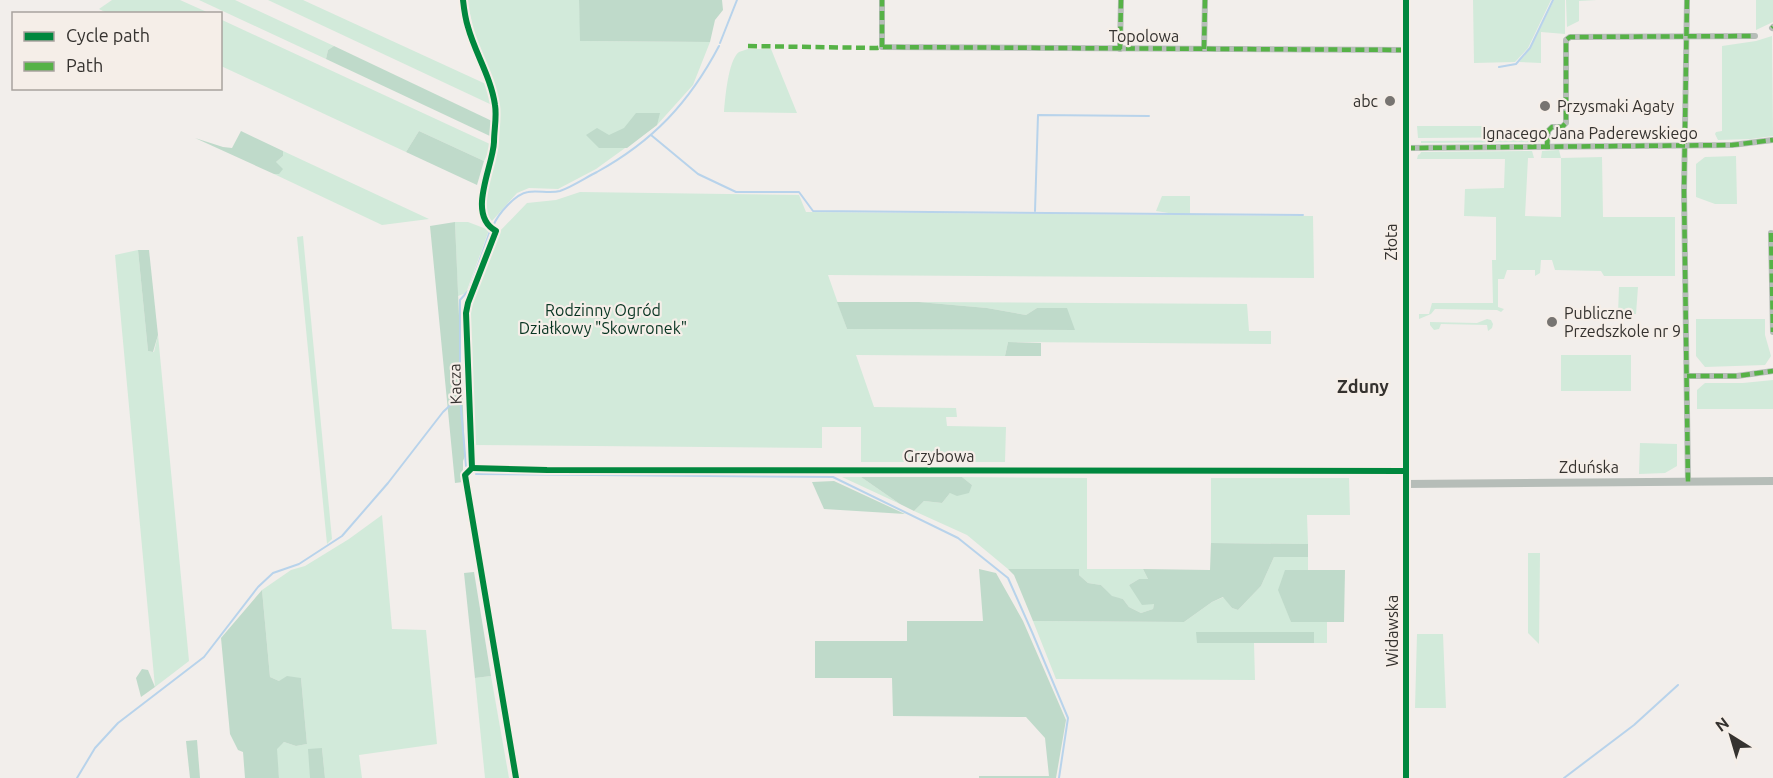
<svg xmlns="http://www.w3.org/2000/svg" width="1773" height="778" viewBox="0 0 1773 778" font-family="Ubuntu,sans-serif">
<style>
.green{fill:#d2eada}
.forest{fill:#bfdaca}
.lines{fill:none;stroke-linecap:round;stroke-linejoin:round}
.stream{stroke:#b8d3eb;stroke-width:2}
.minor{stroke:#b6bdb8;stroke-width:6}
.tertiary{stroke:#b6bdb8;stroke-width:8}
.quiet{stroke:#56b246;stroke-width:4.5;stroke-dasharray:9 4.5;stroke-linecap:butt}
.cycleway-casing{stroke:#f5eee8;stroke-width:10}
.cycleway{stroke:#00873e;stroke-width:6}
.poi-dot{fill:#777471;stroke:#f5eee8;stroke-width:2}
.labels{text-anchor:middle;stroke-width:4.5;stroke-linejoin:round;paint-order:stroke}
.street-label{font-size:16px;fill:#35322f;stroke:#f5eee8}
.poi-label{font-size:16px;fill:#35322f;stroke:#f5eee8;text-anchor:start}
.park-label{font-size:16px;fill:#083522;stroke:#f5eee8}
.neighbourhood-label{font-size:18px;font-weight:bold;fill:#35322f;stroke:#f5eee8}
</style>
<rect width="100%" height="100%" fill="#f2eeeb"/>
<g class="green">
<path d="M112,0H180L209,13L109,14L99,9Z"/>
<path d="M199,0H235L334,46L328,50L326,59Z"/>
<path d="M268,0H303L488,85L492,105Z"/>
<path d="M467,0H579L581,41L710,42L693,85L657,125L596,169L558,189L529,188L517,193L492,221L487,217L484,196L497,148L500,112L495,85L475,36Z"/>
<path d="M1473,0H1551L1528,48L1515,62L1474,63Z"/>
<path d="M1554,0H1565V34L1541,32V63L1519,62L1530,49Z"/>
<path d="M1566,0H1597L1579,1V21L1567,27Z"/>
<path d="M1756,0H1773V22L1756,30Z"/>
<path d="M220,19L492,145L484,161L419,131L406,152L221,66Z"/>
<path d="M1772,36L1773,136L1751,139L1718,140L1715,134L1716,132L1722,131V46L1756,41Z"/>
<path d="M748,49H771L797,113L724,112C725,100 728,60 739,52C742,51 745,50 748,49Z"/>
<path d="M1417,126H1485L1487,133H1541L1543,137L1418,138Z"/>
<path d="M1541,140L1539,142L1421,143V141Z"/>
<path d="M1559,150L1561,158L1602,157L1603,217H1675V276H1604L1601,271L1555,270L1552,260H1541L1540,273L1535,276V270H1507L1504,279H1498V307L1504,309L1501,312L1497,310L1435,309L1431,314L1419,319V314H1429L1432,303H1493L1492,260H1496V217L1464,216L1465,189L1504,188L1505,159H1417L1418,155L1420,154L1421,152L1532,151L1534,158H1528L1525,216L1561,217V158H1541L1542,151Z"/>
<path d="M283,151L429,219L382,225L274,174H279L276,162L283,156Z"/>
<path d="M1736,156L1737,204H1715L1696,197V164L1705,157Z"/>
<path d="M580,192L799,195L806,212L1181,215L1156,211L1162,196H1190V215L1313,216L1314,278L828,275L847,329L1075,330L1037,308L1026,315L987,308L919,302L1247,304L1249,331H1271V344L1008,342L1005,356L856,355L874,407L956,408L957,417H946L947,426L1006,427L1005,462H861V427H822V448L473,445L470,307L499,232L527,203L556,200Z"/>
<path d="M455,222H468L489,230L466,293L458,296Z"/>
<path d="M303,236L332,539L327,544L297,237Z"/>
<path d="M138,250L148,351L154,352L158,335L189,661L155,687L115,255Z"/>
<path d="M1619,287H1638L1636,314H1618Z"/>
<path d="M1487,319L1491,320L1493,324L1492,328L1488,331L1487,325L1441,324L1439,329L1434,330L1430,325V322L1477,323Z"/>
<path d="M1696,319H1765V335L1771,356L1765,365L1705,367L1696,356Z"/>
<rect x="1561" y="355" width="70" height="36"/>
<path d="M1773,380V409H1697V390L1705,383H1743Z"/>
<path d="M1640,443L1677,444V466L1665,473L1639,474Z"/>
<path d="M842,477H861L900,504Z"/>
<path d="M962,477L1087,478V569H1143L1148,579H1139L1129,585L1154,604L1153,609L1141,613L1129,607L1123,599L1112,597L1101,585L1088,583L1079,575V569H1008L967,535L914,511L924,501L942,503L950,493L972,485Z"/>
<path d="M1211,478H1349L1350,515H1307L1308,544L1211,543Z"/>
<path d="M382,515L392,629L426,630L437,744L359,755L362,778H325L322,748L310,778H279L276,749L284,742L296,746L307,744L301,678L279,681L270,677L262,590L291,570L305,566L349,539Z"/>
<path d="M1528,553H1540L1539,644L1528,633Z"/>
<path d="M1274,557H1308V570H1285L1291,622H1327V643H1314V633L1197,643H1254L1255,680L1056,679L1033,621L1184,622L1212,602L1224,597L1232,608L1238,610L1261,586Z"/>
<path d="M1417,634H1443L1446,708H1415Z"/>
<path d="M491,676L509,778H485L475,678Z"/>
</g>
<g class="forest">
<path d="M579,0H722L723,10L715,20L710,42L580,41Z"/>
<path d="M334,46L492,121V137L326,59L328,50Z"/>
<path d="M636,113H660L657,125L627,148H599L586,135L597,128L609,135L624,128Z"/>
<path d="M241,131L283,151V156L276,162L283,169L279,174H274L195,138L223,147L232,148Z"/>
<path d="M419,131L484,161L477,185L406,152Z"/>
<path d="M455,222L465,456L463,461V482L455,483L430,226Z"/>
<path d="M138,250H149L158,335L153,352L148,351Z"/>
<path d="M837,302H919L987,308L1026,315L1037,308H1067L1075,330L847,329Z"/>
<path d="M1008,342L1041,343V356H1005Z"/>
<path d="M861,477H962L972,485L969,493L957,496L950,493L942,503L924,501L914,511L900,504Z"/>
<path d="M834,481L905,514L824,509L812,482Z"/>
<path d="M1211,543L1308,544V557H1274L1261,586L1238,610L1232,608L1223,597L1212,602L1184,622L1033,621L1014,575L1008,569H1079V575L1088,583L1101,585L1112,596L1123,599L1129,607L1141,613L1153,609L1154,604L1142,605L1129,585L1139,579H1148L1143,569L1210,570Z"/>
<path d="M979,569L996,573L1023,621L1066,720L1056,778H979V776H1049L1045,738L1026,717L893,716L892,678H815V641H907V621H983Z"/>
<path d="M1285,570H1345L1344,622H1291L1278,590Z"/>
<path d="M474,572L491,676L475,678L464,573Z"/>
<path d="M262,590L270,677L279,681L287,676L301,678L307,744L296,746L284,742L277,749L279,778H245L243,752L238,750L230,734L221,638Z"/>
<path d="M1196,632H1314V643H1197Z"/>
<path d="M142,669L148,670L155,687L141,697L136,678Z"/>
<path d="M197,740L200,778H190L186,741Z"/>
<path d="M322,748L325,778H310L308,749Z"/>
</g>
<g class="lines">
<g class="stream">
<path d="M720,43L737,0"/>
<path d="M1499,67L1516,64L1530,48L1553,0"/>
<path d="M651,135L698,174L736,192H799L813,211L1303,215"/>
<path d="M1035,211L1038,115L1149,116"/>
<path d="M493,226C498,214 515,194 528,192C538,190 550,194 560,191C572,187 585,178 597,172C653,141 689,103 719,46"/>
<path d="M460,397L466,466"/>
<path d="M476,474L833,477L958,538L1008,578L1032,632L1068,718L1059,778"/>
<path d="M77,778L95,748L118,723L204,657L258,587L273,573L299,564L342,536L388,483L443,412L460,396V300L469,290L490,231"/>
<path d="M1564,778L1634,725L1678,685"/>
</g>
<g class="minor">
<path d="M463,0C464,9 465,18 468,27C475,53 491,77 495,105C497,117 494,130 494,142C493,167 466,215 496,231L468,303L466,313L472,468L465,475L516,778"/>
<path d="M882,0V47L1406,50"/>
<path d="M1687,0L1684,191L1688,482"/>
<path d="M1772,28L1773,27"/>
<path d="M1120,49L1121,0"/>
<path d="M1204,49L1205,0"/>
<path d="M1547,147L1548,131L1552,127H1562L1566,123V40L1570,37L1755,36"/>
<path d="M1406,148L1732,145L1773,140"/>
<path d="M1771,233L1773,332"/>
<path d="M1687,376H1737L1773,371"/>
<path d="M472,468L547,470L1405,471"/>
</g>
<g class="tertiary">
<path d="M1406,484L1773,481"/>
<path d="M1406,778V0"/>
</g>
<g class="quiet">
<path d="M1687,0L1684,191L1688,482"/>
<path d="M1772,28L1773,27"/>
<path d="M748,46L877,48L882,47L1406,50"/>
<path d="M882,47V0"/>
<path d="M1120,49L1121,0"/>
<path d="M1204,49L1205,0"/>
<path d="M1547,147L1548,131L1552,127H1562L1566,123V40L1570,37L1755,36"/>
<path d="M1406,148L1732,145L1773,140"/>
<path d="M1771,233L1773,332"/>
<path d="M1687,376H1737L1773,371"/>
</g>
<defs>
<g id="cycleway">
<path d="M463,0C464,9 465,18 468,27C475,53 491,77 495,105C497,117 494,130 494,142C493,167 466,215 496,231L468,303L466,313L472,468L465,475L516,778"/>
<path d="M472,468L547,470L1405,471"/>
<path d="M1406,778V0"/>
</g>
</defs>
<use href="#cycleway" class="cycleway-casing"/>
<use href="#cycleway" class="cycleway"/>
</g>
<g class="poi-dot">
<circle cx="1390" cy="101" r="6"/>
<circle cx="1545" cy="106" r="6"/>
<circle cx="1552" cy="322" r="6"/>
</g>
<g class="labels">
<g class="street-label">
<text x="1144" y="42">Topolowa</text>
<text x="1590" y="139">Ignacego Jana Paderewskiego</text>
<text transform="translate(1391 242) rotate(-90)" y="6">Złota</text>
<text transform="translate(455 384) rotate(-92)" y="6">Kacza</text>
<text x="939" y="462">Grzybowa</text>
<text x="1589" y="473">Zduńska</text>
<text transform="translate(1392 631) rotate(-90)" y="6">Widawska</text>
</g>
<g class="poi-label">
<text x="1378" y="107" text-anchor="end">abc</text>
<text x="1557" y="112">Przysmaki Agaty</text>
<text x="1564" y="319">Publiczne<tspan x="1564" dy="18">Przedszkole nr 9</tspan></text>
</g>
<g class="park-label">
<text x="603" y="316">Rodzinny Ogród<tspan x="603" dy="18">Działkowy "Skowronek"</tspan></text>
</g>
<g class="neighbourhood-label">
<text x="1363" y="393">Zduny</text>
</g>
</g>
<rect x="12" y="12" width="210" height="78" fill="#f5eee8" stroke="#a8a39e" stroke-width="1.5"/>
<rect x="24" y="32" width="30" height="9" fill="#00873e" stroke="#a8a39e" stroke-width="1.5"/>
<text x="66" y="42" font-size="18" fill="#35322f">Cycle path</text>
<rect x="24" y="62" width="30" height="9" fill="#56b246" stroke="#a8a39e" stroke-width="1.5"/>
<text x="66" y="72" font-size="18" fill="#35322f">Path</text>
<g transform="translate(1731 736) rotate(323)" stroke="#f5eee8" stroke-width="4.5" paint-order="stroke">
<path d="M0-4.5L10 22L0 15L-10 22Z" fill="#35322f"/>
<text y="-9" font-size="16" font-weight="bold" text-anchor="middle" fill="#35322f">N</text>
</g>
</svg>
